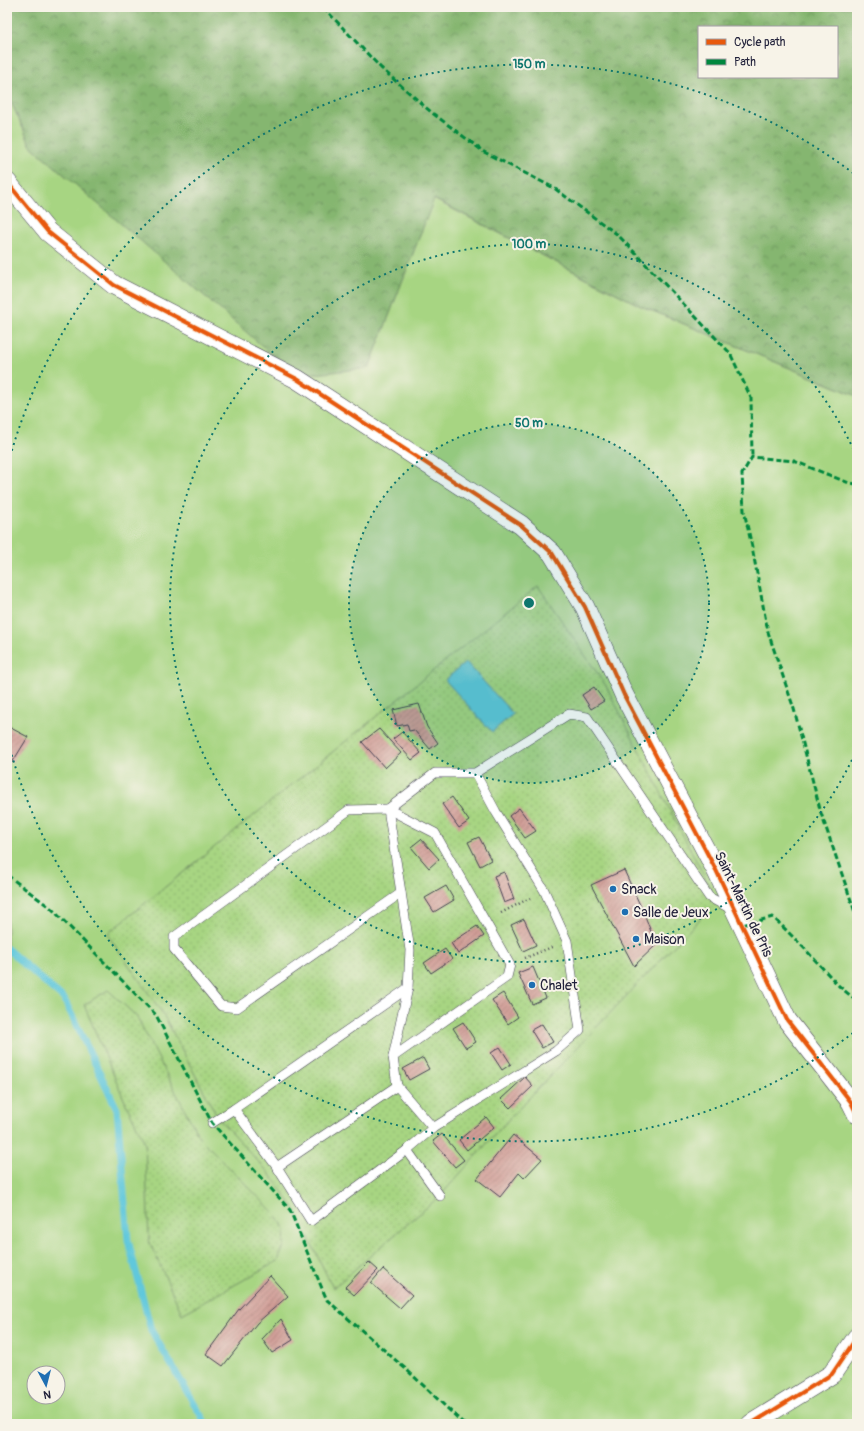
<svg xmlns="http://www.w3.org/2000/svg" width="864" height="1431" viewBox="0 0 864 1431" font-family="Pangolin,sans-serif">
<style>
.grass{fill:#a7d582;stroke:#647c5e;fill-rule:evenodd}
.forest{fill:url(#forest-crowns);stroke:#546c56;fill-rule:evenodd}
.park{fill:url(#park-dots);stroke:#647c5e}
.water{fill:#60c8dc;stroke:#41758c}
.lines{fill:none;stroke-linecap:round;stroke-linejoin:round}
.stream{stroke:#60c8dc;stroke-width:7}
.building{fill:url(#building-hatch)}
.service-casing{stroke:#413f51;stroke-width:10}
.minor-casing{stroke:#413f51;stroke-width:20}
.path{stroke:#413f51;stroke-width:2.5;stroke-dasharray:1 3;stroke-linecap:butt}
.service{stroke:#fff;stroke-width:9}
.minor{stroke:#fff;stroke-width:19}
.quiet{stroke:#00873e;stroke-width:3;stroke-dasharray:6 3;stroke-linecap:butt}
.cycleway-casing{stroke:#f7f3e8;stroke-width:6}
.cycleway{stroke:#e8590c;stroke-width:4}
.ring{fill:none;stroke:#0f766e;stroke-width:2;stroke-dasharray:2 4}
.poi-dot{fill:#1f6fb2;stroke:#f7f3e8;stroke-width:1.5}
.labels{text-anchor:middle;stroke-width:4;stroke-linejoin:round;paint-order:stroke}
.poi-label{font-size:14px;fill:#22223b;stroke:#f7f3e8;text-anchor:start}
.street-label{font-size:14px;fill:#22223b;stroke:#f7f3e8}
.centre{fill:#0f766e;stroke:#f7f3e8;stroke-width:2}
.ring-label{font-size:12px;text-anchor:middle;font-weight:bold;fill:#0f766e;stroke:#f7f3e8;stroke-width:4;stroke-linejoin:round;paint-order:stroke}
</style>
<defs>
<pattern id="forest-crowns" width="20" height="18" patternUnits="userSpaceOnUse"><rect width="20" height="18" fill="#85b670"/><path d="M2 6a3 3 0 1 1 6 0M12 15a3 3 0 1 1 6 0" fill="none" stroke="#6c945d"/></pattern>
<pattern id="park-dots" width="8" height="8" patternUnits="userSpaceOnUse"><rect width="8" height="8" fill="#a7d582"/><path d="M2 2h.1M6 6h.1" fill="none" stroke="#8fb771" stroke-width="1.8" stroke-linecap="round"/></pattern>
<pattern id="building-hatch" width="6" height="6" patternUnits="userSpaceOnUse"><rect width="6" height="6" fill="#d09d96"/><path d="M-1 1l2-2M0 6l6-6M5 7l2-2" fill="none" stroke="#a8807c"/></pattern>
</defs>
<rect width="100%" height="100%" fill="#f7f3e8"/>
<filter id="ink" filterUnits="userSpaceOnUse"><feTurbulence type="fractalNoise" baseFrequency=".025" numOctaves="2"/><feDisplacementMap in="SourceGraphic" scale="8" xChannelSelector="R" yChannelSelector="G"/><feConvolveMatrix kernelMatrix="1 2 1 2 8 2 1 2 1" color-interpolation-filters="sRGB"/></filter>
<filter id="wash" filterUnits="userSpaceOnUse"><feTurbulence type="fractalNoise" baseFrequency=".012" numOctaves="4" result="noise"/><feDisplacementMap in="SourceGraphic" scale="16" xChannelSelector="R" yChannelSelector="G"/><feGaussianBlur stdDeviation="0.9" result="paint"/><feColorMatrix in="noise" values="0 0 0 0 0 0 0 0 0 0 0 0 0 0 0 0 0 1.4 0 .05"/><feComposite in="paint" operator="in"/></filter>
<g filter="url(#wash)">
<rect width="100%" height="100%" fill="#f3e4cc"/>
<path class="grass" d="M7,93L31,146L369,368L433,199L641,306L857,396V1424H7ZM34,1373H58V1397H34Z"/>
<path class="forest" d="M7,7H857V396L641,306L434,199L369,368L297,376L31,146L7,93ZM699,27H837V77H699Z"/>
<g class="park">
<path d="M538,586L606,686L717,901L509,1119L440,1196L333,1288L294,1208L268,1172L218,1118L163,1014L107,934Z"/>
<path d="M108,990L137,1017L199,1137L278,1217L285,1230L284,1246L278,1261L182,1314L149,1241L145,1143L126,1104L84,1005Z"/>
</g>
<path class="water" d="M466,662L513,714L492,732L445,680Z"/>
<g class="lines">
<path class="stream" d="M7,949L64,999L117,1109L128,1240L151,1330L206,1424"/>
</g>
<g id="blocks">
<g class="building">
<path d="M594,687L604,701L591,709L582,695Z"/>
<path d="M419,704L427,727L438,743L430,749L414,730L409,731L407,724L397,726L393,710Z"/>
<path d="M7,726L28,737L12,763L7,760Z"/>
<path d="M379,729L401,753L385,768L362,742Z"/>
<path d="M402,732L421,753L412,760L393,739Z"/>
<path d="M452,797L469,821L459,828L442,804Z"/>
<path d="M519,808L536,831L525,838L509,816Z"/>
<path d="M479,837L491,860L480,866L468,842Z"/>
<path d="M421,839L439,859L429,868L411,847Z"/>
<path d="M624,870L645,916L656,945L634,966L591,885Z"/>
<path d="M504,872L514,899L504,903L494,876Z"/>
<path d="M446,886L454,900L434,912L425,898Z"/>
<path d="M524,919L536,945L523,951L511,925Z"/>
<path d="M477,926L484,936L458,954L451,943Z"/>
<path d="M445,949L452,959L431,973L424,963Z"/>
<path d="M533,967L546,998L532,1004L518,973Z"/>
<path d="M503,993L518,1017L508,1024L492,1000Z"/>
<path d="M463,1022L476,1042L466,1048L453,1028Z"/>
<path d="M542,1024L553,1042L542,1048L531,1030Z"/>
<path d="M500,1047L511,1064L502,1070L491,1053Z"/>
<path d="M423,1058L429,1069L409,1080L403,1069Z"/>
<path d="M525,1077L533,1086L510,1108L501,1099Z"/>
<path d="M486,1117L494,1127L467,1150L459,1140Z"/>
<path d="M442,1134L464,1160L455,1167L433,1141Z"/>
<path d="M513,1135L542,1159L524,1178L519,1173L500,1197L477,1179Z"/>
<path d="M369,1262L378,1270L354,1295L345,1287Z"/>
<path d="M383,1269L412,1295L400,1308L371,1283Z"/>
<path d="M270,1276L288,1296L257,1323L223,1366L206,1354L239,1309Z"/>
<path d="M281,1319L293,1340L272,1353L262,1339Z"/>
</g>
</g>
</g>
<g filter="url(#ink)">
<use href="#blocks" fill-opacity="0" stroke="#413f51" stroke-width="1"/>
<g class="lines">
<defs>
<g id="service">
<path d="M475,773H435L388,809L410,950L408,988L393,1057L397,1086L433,1128L556,1051L580,1030L567,941L544,890L496,812L475,773L569,714L587,717L709,897L733,910"/>
<path d="M393,1057L507,977L510,965L435,833L388,809L349,810L174,937V949L221,1006L237,1008L401,893"/>
<path d="M234,1109L277,1167L397,1086"/>
<path d="M212,1123L234,1109L408,988"/>
<path d="M433,1128L407,1150L440,1196"/>
<path d="M277,1167L311,1221L407,1150"/>
</g>
<g id="minor">
<path d="M7,182L48,232L114,285L297,379L521,525L552,553L585,607L624,695L716,870L787,1020L851,1102L857,1114"/>
<path d="M751,1424L832,1374L857,1337"/>
</g>
</defs>
<use href="#service" class="service-casing"/>
<use href="#minor" class="minor-casing"/>
<g class="path">
<path d="M501,913L530,898"/>
<path d="M525,958L552,947"/>
</g>
<use href="#service" class="service"/>
<use href="#minor" class="minor"/>
<g class="quiet">
<path d="M323,7L381,68L431,112L484,152L554,188L618,235L730,353L751,398L752,457"/>
<path d="M857,484L849,483L794,461L752,457L742,474L744,511L752,547L768,632L794,709L821,813L857,918"/>
<path d="M7,875L52,909L156,1015L212,1123L290,1210L321,1286L327,1300L408,1371L464,1424"/>
<path d="M742,925L773,917L805,949L839,986L857,1001"/>
</g>
<defs>
<g id="cycleway">
<path d="M7,182L48,232L114,285L297,379L521,525L552,553L585,607L624,695L716,870L787,1020L851,1102L857,1114"/>
<path d="M751,1424L832,1374L857,1337"/>
</g>
</defs>
<use href="#cycleway" class="cycleway-casing"/>
<use href="#cycleway" class="cycleway"/>
</g>
</g>
<circle cx="529" cy="603" r="180" fill="#0f766e" fill-opacity=".12"/>
<g class="ring">
<circle cx="529" cy="603" r="180"/>
<path d="M857 749A359 359 0 1 1 857 457"/>
<path d="M853 1033A539 539 0 0 1 7 738M7 468A539 539 0 0 1 853 173"/>
</g>
<g class="poi-dot">
<circle cx="613" cy="889" r="4"/>
<circle cx="625" cy="912" r="4"/>
<circle cx="636" cy="939" r="4"/>
<circle cx="532" cy="985" r="4"/>
</g>
<g class="labels">
<g class="poi-label">
<text x="621" y="894">Snack</text>
<text x="633" y="917">Salle de Jeux</text>
<text x="644" y="944">Maison</text>
<text x="540" y="990">Chalet</text>
</g>
<g class="street-label">
<text transform="translate(744 904) rotate(64)" y="5">Saint-Martin de Pris</text>
</g>
</g>
<circle cx="529" cy="603" r="6" class="centre"/>
<g class="ring-label">
<text x="529" y="68">150 m</text>
<text x="529" y="248">100 m</text>
<text x="529" y="427">50 m</text>
</g>
<rect width="864" height="1431" fill="none" stroke="#f7f3e8" stroke-width="24"/>
<rect x="698" y="26" width="140" height="52" fill="#f7f3e8" stroke="#a29fa3"/>
<rect x="706" y="39" width="20" height="6" fill="#e8590c" stroke="#a29fa3"/>
<text x="734" y="46" font-size="12" fill="#22223b">Cycle path</text>
<rect x="706" y="59" width="20" height="6" fill="#00873e" stroke="#a29fa3"/>
<text x="734" y="66" font-size="12" fill="#22223b">Path</text>
<g transform="translate(46 1385) rotate(173)"><circle r="19" fill="#f7f3e8" stroke="#a29fa3"/>
<path d="M0-3L7 15L0 10L-7 15Z" fill="#1f6fb2"/>
<text y="-6" font-size="11" font-weight="bold" text-anchor="middle" fill="#22223b">N</text>
</g>
</svg>
